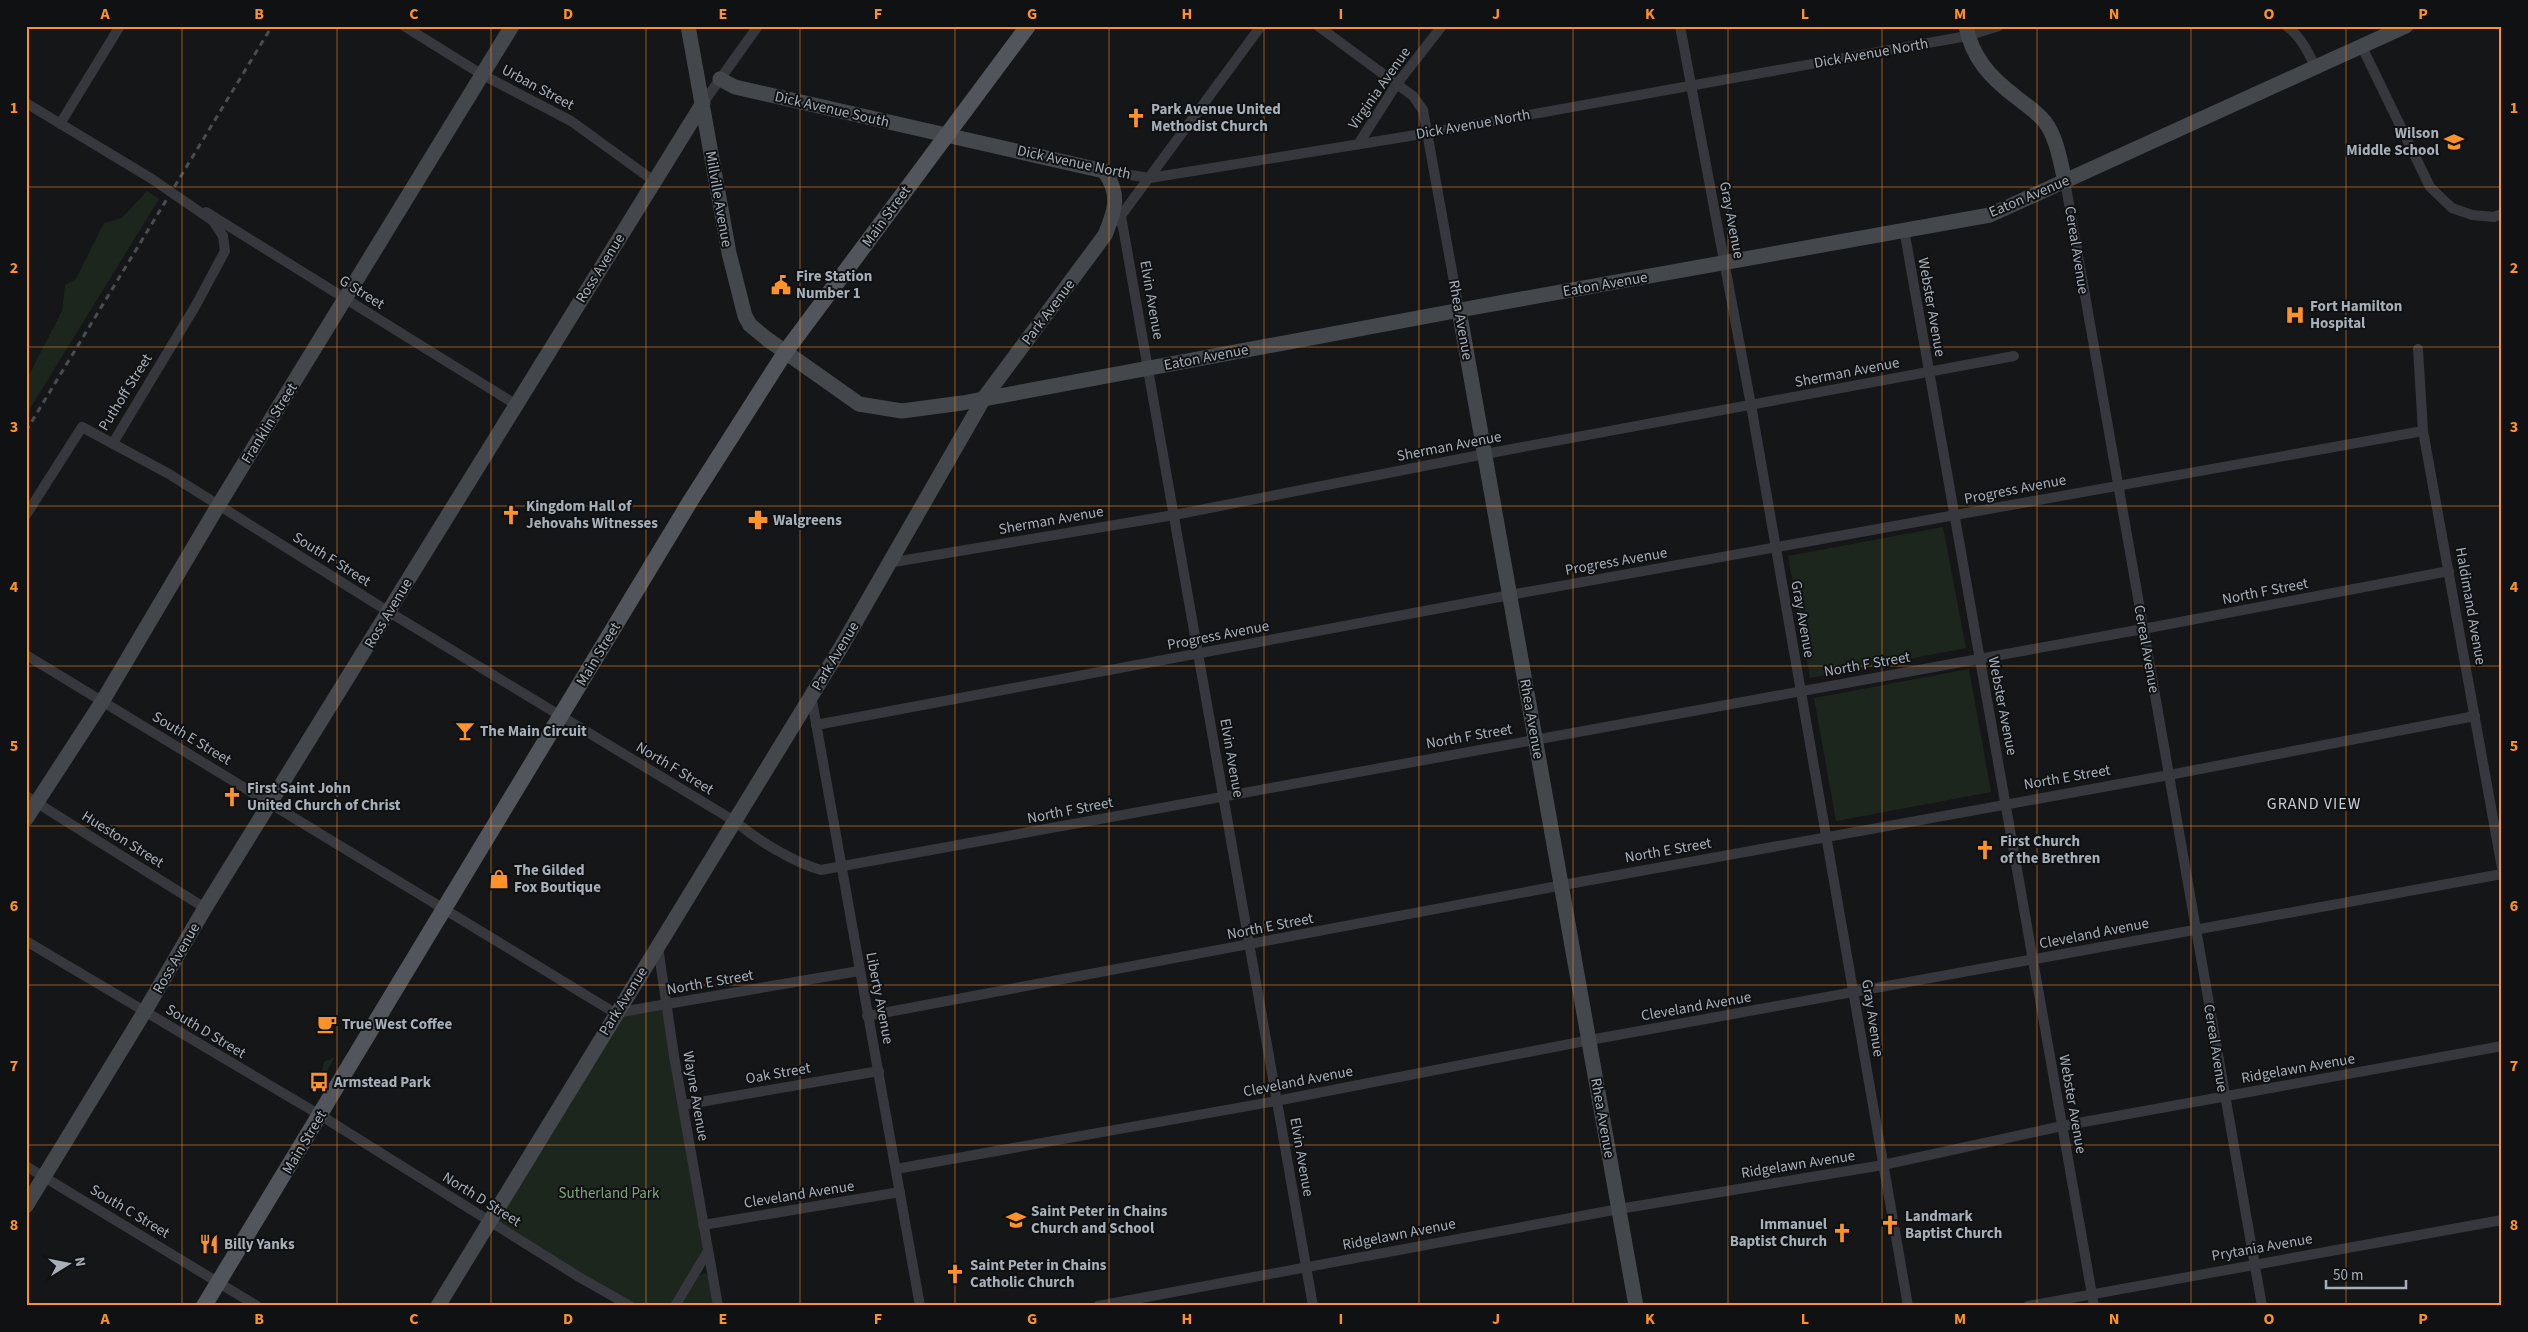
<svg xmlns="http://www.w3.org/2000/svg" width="2528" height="1332" viewBox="0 0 2528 1332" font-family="'Source Sans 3',sans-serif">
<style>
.green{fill:#1d261d}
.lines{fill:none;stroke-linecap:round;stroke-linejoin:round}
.street{stroke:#36383d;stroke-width:10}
.secondary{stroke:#44484d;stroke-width:15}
.primary{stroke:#52565c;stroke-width:16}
.rail{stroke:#494d52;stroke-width:3;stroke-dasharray:6 5;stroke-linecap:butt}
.street-bridge{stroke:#36383d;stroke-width:10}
.grid{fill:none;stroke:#fc9229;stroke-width:1;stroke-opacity:0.55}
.labels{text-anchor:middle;stroke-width:4;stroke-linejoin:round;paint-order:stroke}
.street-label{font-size:15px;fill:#a7afb8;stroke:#101113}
.poi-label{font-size:15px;font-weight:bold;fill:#a7afb8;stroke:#101113;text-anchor:start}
.park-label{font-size:15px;fill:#81a47d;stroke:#101113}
.neighbourhood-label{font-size:16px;letter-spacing:1px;fill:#c8cdd4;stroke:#101113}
.neatline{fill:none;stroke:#fc9229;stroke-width:2}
.grid-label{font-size:16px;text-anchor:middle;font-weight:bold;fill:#fc9229}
</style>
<rect width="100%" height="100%" fill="#151618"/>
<g class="green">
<path d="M147,191L159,199L26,415V381L62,311L65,285L76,279L104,223L122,218Z"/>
<path d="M1943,527L1966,648L1810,678L1788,556Z"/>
<path d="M1969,669L1991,792L1836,821L1814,698Z"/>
<path d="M666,1005L708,1251L675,1306H630L491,1221L615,1013Z"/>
<path d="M335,1057L324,1076L322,1070L324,1062Z"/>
<path d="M705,1273L709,1277L714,1306H680L700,1275Z"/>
</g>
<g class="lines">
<g class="street">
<path d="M404,26L481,74L571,121L654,181"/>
<path d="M1318,26L1413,96L1423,110L1459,310"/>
<path d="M1680,26L1751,405L1908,1306"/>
<path d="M2286,26C2299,34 2309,53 2315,67"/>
<path d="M2362,47L2430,187L2452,208L2472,215L2494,217L2502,214"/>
<path d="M26,103L152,179"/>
<path d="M703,103L758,26"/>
<path d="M60,124L120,26"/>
<path d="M1359,143L1396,85L1442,26"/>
<path d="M1104,171L1150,178L1428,133L1967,36L1999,26"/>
<path d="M2065,181L2262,1306"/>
<path d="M206,212L515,404"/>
<path d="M1121,216L1313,1306"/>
<path d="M1117,221L1261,26"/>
<path d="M1904,229L2094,1306"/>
<path d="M2418,349L2423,431L2502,868"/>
<path d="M113,443L196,305L225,251L223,236"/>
<path d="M26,515L82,427L169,474L389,612L736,822C757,840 795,863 821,870L2143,629L2449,571"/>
<path d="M888,563L1174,515L1485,454L2014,356"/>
<path d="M26,655L615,1013L859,971"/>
<path d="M811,695L920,1306"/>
<path d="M816,725L1510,595L2423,431"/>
<path d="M26,796L205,908"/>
<path d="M26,941L320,1115L579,1277L630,1306"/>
<path d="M658,947L674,1056L718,1306"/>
<path d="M867,1016L1563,885L2169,775L2475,716"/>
<path d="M683,1105L879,1071"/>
<path d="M26,1166L257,1306"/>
<path d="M896,1169L1276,1101L1590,1040L2502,874"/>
<path d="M703,1225L900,1192"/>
<path d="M675,1306L708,1251"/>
<path d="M1098,1306L1619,1209L1883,1165L2062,1126L2502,1046"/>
<path d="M2028,1306L2502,1220"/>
</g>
<g class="secondary">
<path d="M688,26L729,253L745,316L750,325L767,339L859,404L902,411L962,403L1471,308L1990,215L2406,26"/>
<path d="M1966,26C1972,58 1991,78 2016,97C2026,105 2036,111 2045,122C2057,138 2060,161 2065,181"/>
<path d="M1459,310L1636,1306"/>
<path d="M26,819L102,702L218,506L512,26"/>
<path d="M26,1206L145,1011L205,908L703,103"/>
<path d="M438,1306L840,649L984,398L1105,235C1115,211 1121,194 1104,171L735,87L720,79"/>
</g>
<path class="primary" d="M204,1306L691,500L786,351L1028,26"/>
<path class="rail" d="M26,431L272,26"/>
<path class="street-bridge" d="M152,179L213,221L223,236"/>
</g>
<path class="grid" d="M182,26V1306M337,26V1306M491,26V1306M646,26V1306M800,26V1306M955,26V1306M1109,26V1306M1264,26V1306M1419,26V1306M1573,26V1306M1728,26V1306M1882,26V1306M2037,26V1306M2191,26V1306M2346,26V1306M26,187H2502M26,347H2502M26,506H2502M26,666H2502M26,826H2502M26,985H2502M26,1145H2502"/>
<defs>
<symbol id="church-bare" viewBox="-9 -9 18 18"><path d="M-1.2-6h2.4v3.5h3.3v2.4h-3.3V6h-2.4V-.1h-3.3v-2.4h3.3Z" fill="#fc9229" stroke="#101113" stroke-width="2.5" paint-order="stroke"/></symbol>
<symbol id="school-bare" viewBox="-9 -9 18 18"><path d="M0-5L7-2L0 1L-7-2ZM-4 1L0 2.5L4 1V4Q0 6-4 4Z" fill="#fc9229" stroke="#101113" stroke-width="2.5" paint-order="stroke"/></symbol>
<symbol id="civic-bare" viewBox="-9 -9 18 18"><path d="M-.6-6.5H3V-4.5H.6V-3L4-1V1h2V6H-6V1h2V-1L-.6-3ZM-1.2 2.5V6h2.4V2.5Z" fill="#fc9229" stroke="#101113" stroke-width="2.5" paint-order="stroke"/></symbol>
<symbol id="hospital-bare" viewBox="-9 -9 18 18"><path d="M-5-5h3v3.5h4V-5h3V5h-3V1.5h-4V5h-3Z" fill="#fc9229" stroke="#101113" stroke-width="2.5" paint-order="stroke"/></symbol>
<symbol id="pharmacy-bare" viewBox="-9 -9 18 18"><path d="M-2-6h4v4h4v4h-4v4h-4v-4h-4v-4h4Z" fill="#fc9229" stroke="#101113" stroke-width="2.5" paint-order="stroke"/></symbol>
<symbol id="bar-bare" viewBox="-9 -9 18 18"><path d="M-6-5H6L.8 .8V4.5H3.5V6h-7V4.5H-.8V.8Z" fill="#fc9229" stroke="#101113" stroke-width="2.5" paint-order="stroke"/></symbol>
<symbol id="shop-bare" viewBox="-9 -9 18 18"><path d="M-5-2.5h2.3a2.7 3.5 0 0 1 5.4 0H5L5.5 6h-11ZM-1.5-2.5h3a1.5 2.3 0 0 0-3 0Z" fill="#fc9229" stroke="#101113" stroke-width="2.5" paint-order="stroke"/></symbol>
<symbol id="cafe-bare" viewBox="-9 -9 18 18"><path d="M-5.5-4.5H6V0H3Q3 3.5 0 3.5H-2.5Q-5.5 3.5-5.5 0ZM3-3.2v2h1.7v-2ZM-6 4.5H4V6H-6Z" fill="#fc9229" stroke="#101113" stroke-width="2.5" paint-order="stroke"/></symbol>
<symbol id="bus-bare" viewBox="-9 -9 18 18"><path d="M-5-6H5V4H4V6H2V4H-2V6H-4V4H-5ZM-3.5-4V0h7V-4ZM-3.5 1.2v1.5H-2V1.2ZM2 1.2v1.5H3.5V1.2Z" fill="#fc9229" stroke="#101113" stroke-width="2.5" paint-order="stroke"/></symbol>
<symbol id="restaurant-bare" viewBox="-9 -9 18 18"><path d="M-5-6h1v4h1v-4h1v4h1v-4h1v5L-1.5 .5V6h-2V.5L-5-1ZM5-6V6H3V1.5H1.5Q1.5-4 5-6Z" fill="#fc9229" stroke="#101113" stroke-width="2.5" paint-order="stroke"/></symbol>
</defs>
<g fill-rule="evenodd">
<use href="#church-bare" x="1122" y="104" width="28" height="28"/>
<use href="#school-bare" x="2440" y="128" width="28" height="28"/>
<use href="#civic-bare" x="767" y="271" width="28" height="28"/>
<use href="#hospital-bare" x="2281" y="301" width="28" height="28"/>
<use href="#church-bare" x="497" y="501" width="28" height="28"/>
<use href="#pharmacy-bare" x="744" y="506" width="28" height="28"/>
<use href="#bar-bare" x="451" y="717" width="28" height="28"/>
<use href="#church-bare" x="218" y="783" width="28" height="28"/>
<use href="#church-bare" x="1971" y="836" width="28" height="28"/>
<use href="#shop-bare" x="485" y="865" width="28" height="28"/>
<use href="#cafe-bare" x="313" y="1010" width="28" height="28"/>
<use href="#bus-bare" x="305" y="1068" width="28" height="28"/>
<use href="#school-bare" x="1002" y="1206" width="28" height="28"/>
<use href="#church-bare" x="1876" y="1211" width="28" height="28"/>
<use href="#church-bare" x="1828" y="1219" width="28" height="28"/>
<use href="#restaurant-bare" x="195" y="1230" width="28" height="28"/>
<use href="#church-bare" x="941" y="1260" width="28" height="28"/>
</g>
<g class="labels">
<g class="street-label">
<text transform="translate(1871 53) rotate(-10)" y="5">Dick Avenue North</text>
<text transform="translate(538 87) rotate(28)" y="5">Urban Street</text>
<text transform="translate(1379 88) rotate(-55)" y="5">Virginia Avenue</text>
<text transform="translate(832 109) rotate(13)" y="5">Dick Avenue South</text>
<text transform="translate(1473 124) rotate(-10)" y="5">Dick Avenue North</text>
<text transform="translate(1074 162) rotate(12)" y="5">Dick Avenue North</text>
<text transform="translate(2029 196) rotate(-23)" y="5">Eaton Avenue</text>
<text transform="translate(719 199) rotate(80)" y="5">Millville Avenue</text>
<text transform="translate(886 216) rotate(-54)" y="5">Main Street</text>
<text transform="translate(1732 220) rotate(79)" y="5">Gray Avenue</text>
<text transform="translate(2077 250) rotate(81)" y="5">Cereal Avenue</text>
<text transform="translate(600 268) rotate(-58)" y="5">Ross Avenue</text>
<text transform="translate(1605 284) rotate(-10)" y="5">Eaton Avenue</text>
<text transform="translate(362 292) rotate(32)" y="5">G Street</text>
<text transform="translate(1152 300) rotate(80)" y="5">Elvin Avenue</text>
<text transform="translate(1932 307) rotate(80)" y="5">Webster Avenue</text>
<text transform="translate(1048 312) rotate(-53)" y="5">Park Avenue</text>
<text transform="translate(1461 320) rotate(80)" y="5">Rhea Avenue</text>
<text transform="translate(1206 357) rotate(-11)" y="5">Eaton Avenue</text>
<text transform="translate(1847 372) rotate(-11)" y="5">Sherman Avenue</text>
<text transform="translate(125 392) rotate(-58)" y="5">Puthoff Street</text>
<text transform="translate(269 423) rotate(-58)" y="5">Franklin Street</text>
<text transform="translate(1449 446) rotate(-11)" y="5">Sherman Avenue</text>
<text transform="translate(2015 489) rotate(-11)" y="5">Progress Avenue</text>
<text transform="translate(1051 520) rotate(-10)" y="5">Sherman Avenue</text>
<text transform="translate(332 559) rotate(32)" y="5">South F Street</text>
<text transform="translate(1616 561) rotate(-10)" y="5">Progress Avenue</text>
<text transform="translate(2265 591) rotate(-11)" y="5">North F Street</text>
<text transform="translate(2471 606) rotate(80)" y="5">Haldimand Avenue</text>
<text transform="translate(388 613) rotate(-59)" y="5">Ross Avenue</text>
<text transform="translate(1803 619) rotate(80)" y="5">Gray Avenue</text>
<text transform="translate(1218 635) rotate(-11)" y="5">Progress Avenue</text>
<text transform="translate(2147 649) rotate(80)" y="5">Cereal Avenue</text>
<text transform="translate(598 654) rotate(-59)" y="5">Main Street</text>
<text transform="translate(835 656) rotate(-59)" y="5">Park Avenue</text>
<text transform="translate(1867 664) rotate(-10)" y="5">North F Street</text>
<text transform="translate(2003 706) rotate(79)" y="5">Webster Avenue</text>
<text transform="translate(1532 719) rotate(80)" y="5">Rhea Avenue</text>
<text transform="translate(1469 736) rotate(-10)" y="5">North F Street</text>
<text transform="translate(192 738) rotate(31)" y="5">South E Street</text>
<text transform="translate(1232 758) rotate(80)" y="5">Elvin Avenue</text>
<text transform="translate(675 768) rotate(31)" y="5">North F Street</text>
<text transform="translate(2067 777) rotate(-10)" y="5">North E Street</text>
<text transform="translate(1070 810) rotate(-11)" y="5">North F Street</text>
<text transform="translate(123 839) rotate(32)" y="5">Hueston Street</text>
<text transform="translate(1668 850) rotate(-10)" y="5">North E Street</text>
<text transform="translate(1270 926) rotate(-11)" y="5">North E Street</text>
<text transform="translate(2094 933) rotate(-11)" y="5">Cleveland Avenue</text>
<text transform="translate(176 958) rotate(-60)" y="5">Ross Avenue</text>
<text transform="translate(710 982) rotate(-10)" y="5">North E Street</text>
<text transform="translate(880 998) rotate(79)" y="5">Liberty Avenue</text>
<text transform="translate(623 1001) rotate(-58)" y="5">Park Avenue</text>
<text transform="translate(1696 1006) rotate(-10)" y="5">Cleveland Avenue</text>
<text transform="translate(1873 1018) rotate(81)" y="5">Gray Avenue</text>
<text transform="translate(206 1031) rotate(31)" y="5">South D Street</text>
<text transform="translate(2216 1048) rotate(81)" y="5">Cereal Avenue</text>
<text transform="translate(2298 1068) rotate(-10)" y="5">Ridgelawn Avenue</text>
<text transform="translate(778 1073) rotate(-10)" y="5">Oak Street</text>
<text transform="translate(1298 1081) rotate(-11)" y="5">Cleveland Avenue</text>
<text transform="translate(696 1096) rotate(80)" y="5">Wayne Avenue</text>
<text transform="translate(2073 1104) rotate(80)" y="5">Webster Avenue</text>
<text transform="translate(1603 1118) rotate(80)" y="5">Rhea Avenue</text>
<text transform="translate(304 1142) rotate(-59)" y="5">Main Street</text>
<text transform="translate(1302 1157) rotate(80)" y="5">Elvin Avenue</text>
<text transform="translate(1798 1164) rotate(-9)" y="5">Ridgelawn Avenue</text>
<text transform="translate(799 1194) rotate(-9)" y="5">Cleveland Avenue</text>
<text transform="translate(482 1199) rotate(32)" y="5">North D Street</text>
<text transform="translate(130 1211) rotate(31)" y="5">South C Street</text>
<text transform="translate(1399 1234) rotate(-11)" y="5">Ridgelawn Avenue</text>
<text transform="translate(2262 1247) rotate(-10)" y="5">Prytania Avenue</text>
</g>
<g class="poi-label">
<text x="1151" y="114">Park Avenue United<tspan x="1151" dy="17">Methodist Church</tspan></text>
<text x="2439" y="138" text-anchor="end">Wilson<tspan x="2439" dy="17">Middle School</tspan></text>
<text x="796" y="281">Fire Station<tspan x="796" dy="17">Number 1</tspan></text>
<text x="2310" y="311">Fort Hamilton<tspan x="2310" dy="17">Hospital</tspan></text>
<text x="526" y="511">Kingdom Hall of<tspan x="526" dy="17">Jehovahs Witnesses</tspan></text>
<text x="773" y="525">Walgreens</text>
<text x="480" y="736">The Main Circuit</text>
<text x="247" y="793">First Saint John<tspan x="247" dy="17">United Church of Christ</tspan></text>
<text x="2000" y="846">First Church<tspan x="2000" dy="17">of the Brethren</tspan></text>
<text x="514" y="875">The Gilded<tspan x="514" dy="17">Fox Boutique</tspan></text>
<text x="342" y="1029">True West Coffee</text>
<text x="334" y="1087">Armstead Park</text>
<text x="1031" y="1216">Saint Peter in Chains<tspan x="1031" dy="17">Church and School</tspan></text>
<text x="1905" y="1221">Landmark<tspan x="1905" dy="17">Baptist Church</tspan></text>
<text x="1827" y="1229" text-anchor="end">Immanuel<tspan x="1827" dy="17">Baptist Church</tspan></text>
<text x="224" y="1249">Billy Yanks</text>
<text x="970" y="1270">Saint Peter in Chains<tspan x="970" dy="17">Catholic Church</tspan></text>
</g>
<g class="park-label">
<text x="609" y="1198">Sutherland Park</text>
</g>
<g class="neighbourhood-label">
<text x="2314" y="809">GRAND VIEW</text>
</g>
</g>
<rect width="2528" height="1332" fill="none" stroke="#101113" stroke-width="55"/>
<g transform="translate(68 1264) rotate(80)" stroke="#101113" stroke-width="4" paint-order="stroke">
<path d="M0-4L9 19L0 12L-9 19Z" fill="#a7afb8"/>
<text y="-8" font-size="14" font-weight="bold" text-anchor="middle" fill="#a7afb8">N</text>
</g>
<path d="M2326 1280v8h80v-8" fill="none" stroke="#a7afb8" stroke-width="2.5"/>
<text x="2333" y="1280" font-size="15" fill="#a7afb8" stroke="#101113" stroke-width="4" paint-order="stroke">50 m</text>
<rect x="28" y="28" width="2472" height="1276" class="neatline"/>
<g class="grid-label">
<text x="105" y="19">A</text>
<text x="259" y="19">B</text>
<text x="414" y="19">C</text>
<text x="568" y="19">D</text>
<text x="723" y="19">E</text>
<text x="878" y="19">F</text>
<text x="1032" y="19">G</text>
<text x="1187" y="19">H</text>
<text x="1341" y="19">I</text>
<text x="1496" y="19">J</text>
<text x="1650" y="19">K</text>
<text x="1805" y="19">L</text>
<text x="1960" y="19">M</text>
<text x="2114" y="19">N</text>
<text x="2269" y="19">O</text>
<text x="2423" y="19">P</text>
<text x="14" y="113">1</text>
<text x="2514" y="113">1</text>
<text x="14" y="273">2</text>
<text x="2514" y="273">2</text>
<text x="14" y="432">3</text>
<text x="2514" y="432">3</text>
<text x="14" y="592">4</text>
<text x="2514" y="592">4</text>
<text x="14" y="751">5</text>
<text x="2514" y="751">5</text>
<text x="14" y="911">6</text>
<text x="2514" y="911">6</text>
<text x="14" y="1071">7</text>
<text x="2514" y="1071">7</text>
<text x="14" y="1230">8</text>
<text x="2514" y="1230">8</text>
<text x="105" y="1324">A</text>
<text x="259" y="1324">B</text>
<text x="414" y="1324">C</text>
<text x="568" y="1324">D</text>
<text x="723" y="1324">E</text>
<text x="878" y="1324">F</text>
<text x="1032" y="1324">G</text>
<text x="1187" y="1324">H</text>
<text x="1341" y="1324">I</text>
<text x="1496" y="1324">J</text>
<text x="1650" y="1324">K</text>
<text x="1805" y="1324">L</text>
<text x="1960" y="1324">M</text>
<text x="2114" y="1324">N</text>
<text x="2269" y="1324">O</text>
<text x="2423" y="1324">P</text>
</g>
</svg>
